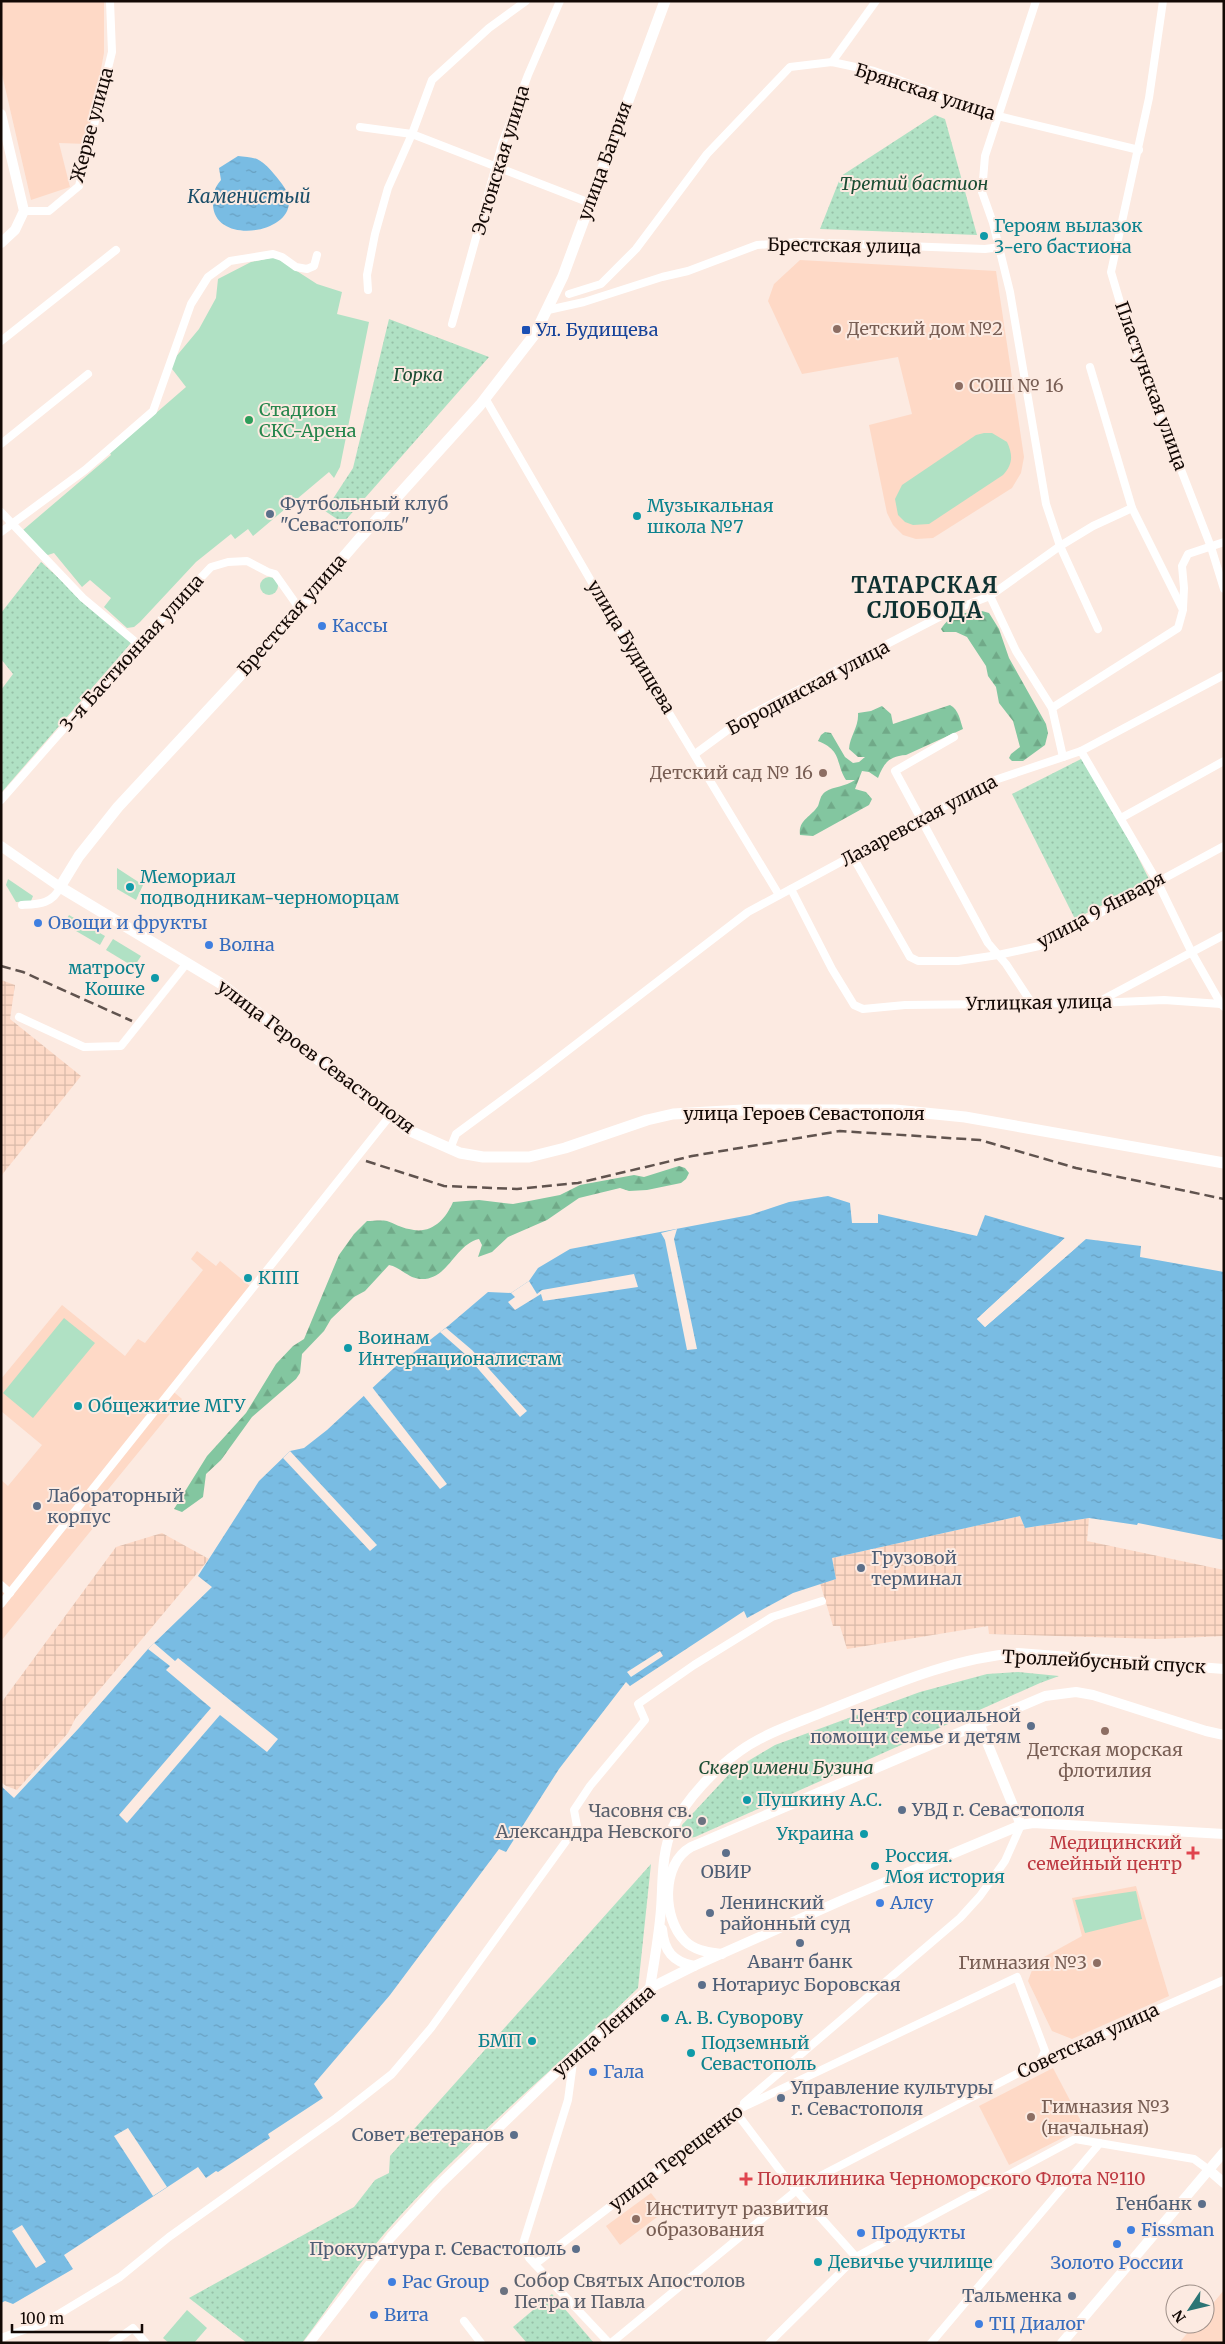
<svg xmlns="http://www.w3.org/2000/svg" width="1225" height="2344" viewBox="0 0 1225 2344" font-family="Merriweather,serif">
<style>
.industrial{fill:url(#industrial-grid)}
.built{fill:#fed9c6}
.grass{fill:#b0e1c4}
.forest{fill:url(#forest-firs)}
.park{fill:url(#park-dots)}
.water{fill:url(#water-ripples)}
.pier{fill:#fceae1}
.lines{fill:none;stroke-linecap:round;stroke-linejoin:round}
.street{stroke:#fff;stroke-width:8}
.secondary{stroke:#fff;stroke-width:10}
.primary{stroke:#fff;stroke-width:11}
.rail{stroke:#60534e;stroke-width:2.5;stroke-dasharray:10 5;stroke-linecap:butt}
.culture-dot{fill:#0f9aa8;stroke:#fceae1;stroke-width:2}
.education-dot{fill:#8d6e63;stroke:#fceae1;stroke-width:2}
.transit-dot{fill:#1a4fb4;stroke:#fceae1;stroke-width:2}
.leisure-dot{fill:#2e9e5b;stroke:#fceae1;stroke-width:2}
.service-dot{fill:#5c6f8a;stroke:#fceae1;stroke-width:2}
.shop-dot{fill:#3f7fe0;stroke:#fceae1;stroke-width:2}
.worship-dot{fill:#6b7280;stroke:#fceae1;stroke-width:2}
.health-dot{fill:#e0444e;stroke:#fceae1;stroke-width:2}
.labels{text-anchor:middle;stroke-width:4;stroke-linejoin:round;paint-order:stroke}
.street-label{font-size:18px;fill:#130905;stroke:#fceae1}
.park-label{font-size:18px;font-style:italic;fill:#1a4d34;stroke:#fceae1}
.culture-label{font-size:18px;fill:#0d838f;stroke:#fceae1;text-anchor:start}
.education-label{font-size:18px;fill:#785e54;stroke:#fceae1;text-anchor:start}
.transit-label{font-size:18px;fill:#164399;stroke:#fceae1;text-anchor:start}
.leisure-label{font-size:18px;fill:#27864d;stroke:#fceae1;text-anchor:start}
.service-label{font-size:18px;fill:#4e5e75;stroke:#fceae1;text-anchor:start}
.shop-label{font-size:18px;fill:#366cbe;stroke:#fceae1;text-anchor:start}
.worship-label{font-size:18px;fill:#5b616d;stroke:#fceae1;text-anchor:end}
.health-label{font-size:18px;fill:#be3a42;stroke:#fceae1;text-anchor:end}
.water-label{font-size:19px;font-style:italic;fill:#1b4f6a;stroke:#fceae1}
.district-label{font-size:22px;font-weight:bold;letter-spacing:1px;fill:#0f3232;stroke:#fceae1}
</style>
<defs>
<pattern id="industrial-grid" width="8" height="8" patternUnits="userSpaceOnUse" patternTransform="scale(1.25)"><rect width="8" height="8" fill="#fed9c6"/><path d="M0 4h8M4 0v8" fill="none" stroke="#d9b9a9"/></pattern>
<pattern id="forest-firs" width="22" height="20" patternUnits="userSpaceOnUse" patternTransform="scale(1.25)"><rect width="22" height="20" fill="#83c6a0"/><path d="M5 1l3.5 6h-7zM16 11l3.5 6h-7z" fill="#70a988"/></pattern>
<pattern id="park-dots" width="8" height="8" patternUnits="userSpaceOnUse" patternTransform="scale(1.25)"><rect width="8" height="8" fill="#b0e1c4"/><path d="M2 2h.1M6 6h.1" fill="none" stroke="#96c0a7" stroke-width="1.8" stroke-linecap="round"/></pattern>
<pattern id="water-ripples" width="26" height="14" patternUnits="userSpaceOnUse" patternTransform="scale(1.25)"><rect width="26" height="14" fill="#79bce3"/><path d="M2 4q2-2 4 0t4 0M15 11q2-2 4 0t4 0" fill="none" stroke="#68a0c1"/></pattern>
</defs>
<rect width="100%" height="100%" fill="#fceae1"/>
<g class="industrial">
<path d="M1,980L15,985L10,1019L81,1076L1,1176Z"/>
<path d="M1020,1516L1025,1528L1089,1518L1087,1541L1224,1570V1636L1158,1639L989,1634L988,1626L847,1649L840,1626H833L820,1583L836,1579L832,1558Z"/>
<path d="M162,1533L209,1559L75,1719L68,1733L17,1790L6,1786L1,1782V1703L116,1547Z"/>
</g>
<g class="built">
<path d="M1,1H104V53L87,144L59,143L70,187L31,200L1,70Z"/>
<path d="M800,260L996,271L1024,457L1021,473L1012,488L933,538L916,539L903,535L893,525L887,513L869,425L912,414L898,357L802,374L768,301L774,284Z"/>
<path d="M197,1251L216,1266L220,1261L251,1287L169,1388L182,1399L88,1514L98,1522L1,1641V1480L8,1486L42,1445L1,1411V1379L62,1305L125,1356L138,1339L145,1343L203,1270L191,1259Z"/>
<path d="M1136,1886L1169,1996L1072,2039L1052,2031L1028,1981L1035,1962L1082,1936L1072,1898Z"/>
<path d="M1053,2068L1084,2127L1009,2165L979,2106Z"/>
<path d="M651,2193L665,2211L620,2245L606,2226Z"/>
<path d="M1224,2290V2343H1179L1195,2324H1205V2313Z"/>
</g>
<g class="grass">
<path d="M275,257L317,284L342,292L337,314L369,322L340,467L334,478L329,472L253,536L248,529L235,539L231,534L196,562L140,622L134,627L127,628L104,607L111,598L90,580L82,587L54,553L48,555L43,553L23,530L111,455L110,453L186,387L169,365L199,329L216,298L218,279L251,262Z"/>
<path d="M984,433H992L1007,442C1013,455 1013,464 1003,475L929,524L913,525L905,522L898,515L895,499L902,485L976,435Z"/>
<circle cx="269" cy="586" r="9"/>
<path d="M117,868L143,885L136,900L117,889Z"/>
<path d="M8,879L33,896L31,901L16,902L6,885Z"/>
<path d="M69,915L105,936L100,945L64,924Z"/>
<path d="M113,939L141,956L134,967L106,950Z"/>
<path d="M64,1318L95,1343L33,1418L3,1393Z"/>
<path d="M1136,1891L1142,1919L1085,1933L1075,1900Z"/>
<path d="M187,2310L207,2328L194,2343H169L163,2338Z"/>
</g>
<g class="forest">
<path d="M982,611L989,613L999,629L1009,658L1046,724L1048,733L1045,745L1023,761H1012L1009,758L1011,754L1020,747L1013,721L999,703L996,687L988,676L986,666L967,637L956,632H943L941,629C951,613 965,613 982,611Z"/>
<path d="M950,705C959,710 960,720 963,729L906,755C889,756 884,763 878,778L869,772L862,771L855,789L866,792L872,799L869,805L813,836L800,835C798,820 811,817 818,806C820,801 820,796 825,792C834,786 845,787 855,780H846C835,763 843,751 818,741L821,735L825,732L831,733L845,757L853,763L859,762L865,757H858L849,749C850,735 859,727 858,713L871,711L882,706L891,714L893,724Z"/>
<path d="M679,1166L685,1168L689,1173L686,1179L681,1183L647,1190L629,1191L620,1188L579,1198L547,1220L508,1237L492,1252L478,1257L482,1245L479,1239C455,1244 448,1281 420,1279C408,1278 400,1267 389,1265L365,1291L354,1297L331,1319L324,1331L302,1354L300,1373L296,1379L252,1417L221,1460L206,1474L203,1497L182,1512L174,1509L207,1456L246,1413L276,1364L293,1346L304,1339L339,1255L354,1234L367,1221C373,1221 381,1220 387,1221C394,1223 401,1228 409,1229C430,1235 445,1221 453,1202L479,1200L513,1204L529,1201L560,1195L580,1185L634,1175L644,1177Z"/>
</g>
<g class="park">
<path d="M935,115L945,119L977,235L820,229L841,176Z"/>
<path d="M389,319L489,357L343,523L325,511L353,468Z"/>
<path d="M41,562L131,643L1,793V690L13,674L1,659V613Z"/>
<path d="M1087,756L1150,881L1075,919L1012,794Z"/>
<path d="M1018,1672L1059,1676L1040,1683L695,1837L689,1838L681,1830L682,1825L733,1770L775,1745L920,1692L987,1674Z"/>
<path d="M651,1864L638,1988C554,2071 461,2144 384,2234C355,2268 329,2307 302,2343H247L189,2298L354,2207L375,2180L389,2173L390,2156Z"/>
<path d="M552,2294L594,2343H527L513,2327Z"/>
</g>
<g class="water">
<path d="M238,156C244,157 252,157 257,159C266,163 276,176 282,184C316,230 215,251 213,205C213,194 214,188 221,180L219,168Z"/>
<path d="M828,1196L850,1203L852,1223H878V1214L977,1236L985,1215L1065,1238L977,1319L985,1327L1086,1239L1141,1246L1140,1257L1224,1272V1540L1138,1523L1137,1525L1089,1518L1025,1528L1020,1516L832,1558L836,1579L793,1593L747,1618L744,1611L630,1686L626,1682L559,1769L506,1852L499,1849L390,1995L314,2084L323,2098L268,2134L270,2138L218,2172L216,2171L206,2178L198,2167L64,2255L73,2269L13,2304L5,2301L1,2303V1786L14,1798L79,1728L148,1649L212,1587L198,1576L259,1481L290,1451L304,1448L327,1430L395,1367L448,1326L488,1292L511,1293L529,1281L538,1268L570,1249L750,1215L789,1202Z"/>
</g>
<g class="pier">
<path d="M677,1229L674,1239L697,1349L687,1350L665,1240L661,1233Z"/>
<path d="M1065,1238L1067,1239L981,1319L986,1324L1076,1244L1078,1246L985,1327L977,1319Z"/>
<path d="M634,1274L638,1287L543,1301L541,1294L515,1310L508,1302L515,1297L511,1293L529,1281L537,1294L542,1290Z"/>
<path d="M446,1328L472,1350L527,1411L520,1417L466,1355L440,1332Z"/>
<path d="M372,1387L447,1484L440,1489L363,1395Z"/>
<path d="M290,1451L377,1545L370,1551L283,1458Z"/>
<path d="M154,1643L175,1661L178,1658L278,1739L267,1752L220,1715L127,1823L119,1815L211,1708L166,1670L170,1666L148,1649Z"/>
<path d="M660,1651L663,1656L631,1677L627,1672Z"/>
<path d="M128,2128L167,2187L153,2196L114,2136Z"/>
<path d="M22,2225L46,2262L36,2268L12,2231Z"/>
</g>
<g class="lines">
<g class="street">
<path d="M1036,1L985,156L982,192L993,223L1010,292L1046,504L1060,546L1098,629"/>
<path d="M1163,1L1149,98L1111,272L1133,346L1211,547L1224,589"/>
<path d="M832,62L876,1"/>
<path d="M360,127L412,134L590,203"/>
<path d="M24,211H49L79,186L112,52L110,1"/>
<path d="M368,290L367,275L375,234L388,188L412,134L432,80L489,28L526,1"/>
<path d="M569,294L601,284L636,249L707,154L790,67L832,62L874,71L998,116L1139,150"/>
<path d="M548,310L584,302L662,277L688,271L757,245L799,242L985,249L1000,247"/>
<path d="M452,324L502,144L528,75L560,1"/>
<path d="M1,341L116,250"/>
<path d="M485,398L631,650L779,895"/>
<path d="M1,444L88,374"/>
<path d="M1,512L83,598L138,644"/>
<path d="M1,532L85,470L153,411L191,304L208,277L230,261L273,254L282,257L296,267L307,269L314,266L317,255"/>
<path d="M990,596L1016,651L1052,708L1063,757"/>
<path d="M1183,608L1184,588L1182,566L1188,554L1224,542"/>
<path d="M1052,708L1178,628L1183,610L1132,508L1090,367"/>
<path d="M954,737L895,771L988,943L1006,964L1031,1002"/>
<path d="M1081,751L1157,881L1192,953L1221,1004"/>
<path d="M695,754L744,718L951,611L990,596L1060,546L1093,526L1132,508"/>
<path d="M1,800L138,644L211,567L228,562L247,561L268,572L275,574L299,608"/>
<path d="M1121,818L1224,761"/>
<path d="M853,857L910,957L918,961H958L998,955L1039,946L1224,846"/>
<path d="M791,889L832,969L854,1005L863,1009L905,1005L1096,1003L1164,1000L1221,1004L1224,1007"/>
<path d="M22,905C38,904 53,904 60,887"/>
<path d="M1100,1001L1224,935"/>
<path d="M19,1017L84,1047L121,1046L187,963"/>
<path d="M450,1149L456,1134L536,1075L748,912L989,782L1081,751L1224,675"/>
<path d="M1,1585L10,1593"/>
<path d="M1,1604L389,1117"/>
<path d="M574,2055L568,2100L523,2244L529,2258L609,2343"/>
<path d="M744,2103L960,1918L980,1896L1005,1861L1021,1825"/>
<path d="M735,2111L788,2181L856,2257"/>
<path d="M535,2264L735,2111L1017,1977L1045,2051L1040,2061"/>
<path d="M464,2321L481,2343"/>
<path d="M1,2338L44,2323L120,2277L169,2237L336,2118L392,2074L431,2028L577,1826L574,1810L590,1786L645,1720L638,1704L694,1665L772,1617L822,1601"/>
<path d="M112,2343L133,2328L146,2343"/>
<path d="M611,2343L803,2185L1051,2056L1224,1980"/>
<path d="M769,2343L856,2257L1075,2139L1194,2159L1209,2170"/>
<path d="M931,2343L1100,2143"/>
</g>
<g class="secondary">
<path d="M1,114L24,211L15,230L1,243"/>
<path d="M1,846L60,887"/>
<path d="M979,1723L1021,1825"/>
<path d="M662,1929C664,1951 673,1962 694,1966"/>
<path d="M722,1954C709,1952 695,1951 685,1941C662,1918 661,1864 691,1847L1045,1696L1076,1692L1093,1695L1206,1731L1224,1735"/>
<path d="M650,1988C654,1962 659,1936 661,1909C663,1883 661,1852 673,1827C685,1800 716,1768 740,1751C765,1733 797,1723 826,1711C887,1687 951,1658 1018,1653L1224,1669"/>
<path d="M1209,2170L1224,2183"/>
<path d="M309,2343L391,2237L438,2186L574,2055L650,1988L694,1966L847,1898L1021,1825L1033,1823L1224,1834"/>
<path d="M1062,2343L1224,2152"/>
</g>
<path class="primary" d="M665,1L563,276L535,334L480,405L359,539L260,654L118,807L79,856L60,887L220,983L408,1130L460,1153L483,1157H529L565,1148L647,1120L673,1114L743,1110H895L965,1117L1224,1163"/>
<g class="rail">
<path d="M1,966L23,972L132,1021"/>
<path d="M366,1161L444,1186L517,1189L578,1183L692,1156L840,1131L980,1140L1076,1168L1224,1199"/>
</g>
</g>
<g class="culture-dot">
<circle cx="984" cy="236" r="5"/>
<circle cx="637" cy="516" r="5"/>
<circle cx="130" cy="887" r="5"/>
<circle cx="155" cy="978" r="5"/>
<circle cx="248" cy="1278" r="5"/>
<circle cx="348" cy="1348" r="5"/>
<circle cx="78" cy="1406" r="5"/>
<circle cx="747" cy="1800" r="5"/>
<circle cx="864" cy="1834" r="5"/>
<circle cx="875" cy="1866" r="5"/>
<circle cx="665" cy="2018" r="5"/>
<circle cx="532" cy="2041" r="5"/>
<circle cx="691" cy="2053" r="5"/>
<circle cx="818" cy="2262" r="5"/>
</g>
<g class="education-dot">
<circle cx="837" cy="329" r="5"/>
<circle cx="959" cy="386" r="5"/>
<circle cx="823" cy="773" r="5"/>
<circle cx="1105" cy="1731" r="5"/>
<circle cx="1097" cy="1963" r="5"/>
<circle cx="1031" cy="2117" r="5"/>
<circle cx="636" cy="2219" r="5"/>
</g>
<rect class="transit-dot" x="521" y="325" width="10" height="10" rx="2.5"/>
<circle class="leisure-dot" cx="249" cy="420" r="5"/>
<g class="service-dot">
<circle cx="270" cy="514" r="5"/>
<circle cx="37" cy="1506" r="5"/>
<circle cx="861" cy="1568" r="5"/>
<circle cx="1031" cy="1726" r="5"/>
<circle cx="902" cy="1810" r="5"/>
<circle cx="726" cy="1853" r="5"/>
<circle cx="710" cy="1913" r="5"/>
<circle cx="800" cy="1943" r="5"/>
<circle cx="702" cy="1985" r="5"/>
<circle cx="781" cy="2098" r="5"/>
<circle cx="514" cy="2135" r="5"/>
<circle cx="1202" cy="2204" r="5"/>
<circle cx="576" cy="2249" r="5"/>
<circle cx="1072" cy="2296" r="5"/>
</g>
<g class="shop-dot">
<circle cx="322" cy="626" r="5"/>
<circle cx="38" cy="923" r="5"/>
<circle cx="209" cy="945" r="5"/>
<circle cx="880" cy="1903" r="5"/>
<circle cx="593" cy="2072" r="5"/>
<circle cx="1131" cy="2230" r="5"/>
<circle cx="861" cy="2233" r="5"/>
<circle cx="1117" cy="2244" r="5"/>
<circle cx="392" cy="2282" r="5"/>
<circle cx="374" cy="2315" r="5"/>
<circle cx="979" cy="2324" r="5"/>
</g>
<g class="worship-dot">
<circle cx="702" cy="1821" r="5"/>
<circle cx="504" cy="2291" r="5"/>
</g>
<g class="health-dot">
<path d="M1190.5 1845.5h5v5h5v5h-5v5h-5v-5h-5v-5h5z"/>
<path d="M743.5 2171.5h5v5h5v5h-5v5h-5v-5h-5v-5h5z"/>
</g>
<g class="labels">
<g class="street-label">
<text transform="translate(925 92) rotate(18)" y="6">Брянская улица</text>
<text transform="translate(92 125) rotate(-75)" y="6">Жерве улица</text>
<text transform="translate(501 160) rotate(-73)" y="6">Эстонская улица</text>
<text transform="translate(605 161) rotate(-70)" y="6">улица Багрия</text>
<text transform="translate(844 246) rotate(1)" y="6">Брестская улица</text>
<text transform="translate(1151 386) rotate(70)" y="6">Пластунская улица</text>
<text transform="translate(292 615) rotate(-49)" y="6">Брестская улица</text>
<text transform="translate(631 647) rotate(59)" y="6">улица Будищева</text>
<text transform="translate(132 653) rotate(-48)" y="6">3-я Бастионная улица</text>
<text transform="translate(808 688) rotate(-28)" y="6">Бородинская улица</text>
<text transform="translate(919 821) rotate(-28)" y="6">Лазаревская улица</text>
<text transform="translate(1101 910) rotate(-28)" y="6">улица 9 Января</text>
<text transform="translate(1039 1003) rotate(-1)" y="6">Углицкая улица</text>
<text transform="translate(316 1057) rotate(37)" y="6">улица Героев Севастополя</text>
<text x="804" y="1120">улица Героев Севастополя</text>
<text transform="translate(1104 1662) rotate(3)" y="6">Троллейбусный спуск</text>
<text transform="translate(604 2031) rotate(-41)" y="6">улица Ленина</text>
<text transform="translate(1088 2041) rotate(-25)" y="6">Советская улица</text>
<text transform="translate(676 2158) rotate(-37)" y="6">улица Терещенко</text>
</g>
<g class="park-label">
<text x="914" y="190">Третий бастион</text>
<text x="418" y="381">Горка</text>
<text x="786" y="1774">Сквер имени Бузина</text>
</g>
<g class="culture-label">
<text x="994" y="232">Героям вылазок<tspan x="994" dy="21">3-его бастиона</tspan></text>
<text x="647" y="512">Музыкальная<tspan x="647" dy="21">школа №7</tspan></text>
<text x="140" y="883">Мемориал<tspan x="140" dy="21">подводникам-черноморцам</tspan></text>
<text x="145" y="974" text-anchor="end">матросу<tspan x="145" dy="21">Кошке</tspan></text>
<text x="258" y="1284">КПП</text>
<text x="358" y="1344">Воинам<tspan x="358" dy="21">Интернационалистам</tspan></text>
<text x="88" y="1412">Общежитие МГУ</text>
<text x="757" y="1806">Пушкину А.С.</text>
<text x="854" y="1840" text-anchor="end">Украина</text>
<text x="885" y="1862">Россия.<tspan x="885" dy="21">Моя история</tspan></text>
<text x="675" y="2024">А. В. Суворову</text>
<text x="522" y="2047" text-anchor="end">БМП</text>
<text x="701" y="2049">Подземный<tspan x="701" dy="21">Севастополь</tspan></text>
<text x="828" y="2268">Девичье училище</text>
</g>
<g class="education-label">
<text x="847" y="335">Детский дом №2</text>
<text x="969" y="392">СОШ № 16</text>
<text x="813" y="779" text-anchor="end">Детский сад № 16</text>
<text x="1105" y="1756" text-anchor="middle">Детская морская<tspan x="1105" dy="21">флотилия</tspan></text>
<text x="1087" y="1969" text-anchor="end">Гимназия №3</text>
<text x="1041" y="2113">Гимназия №3<tspan x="1041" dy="21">(начальная)</tspan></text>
<text x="646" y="2215">Институт развития<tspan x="646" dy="21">образования</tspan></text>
</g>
<g class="transit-label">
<text x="536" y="336">Ул. Будищева</text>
</g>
<g class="leisure-label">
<text x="259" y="416">Стадион<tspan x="259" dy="21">СКС-Арена</tspan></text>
</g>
<g class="service-label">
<text x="280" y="510">Футбольный клуб<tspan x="280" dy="21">"Севастополь"</tspan></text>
<text x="47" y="1502">Лабораторный<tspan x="47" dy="21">корпус</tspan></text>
<text x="871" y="1564">Грузовой<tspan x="871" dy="21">терминал</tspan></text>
<text x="1021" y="1722" text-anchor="end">Центр социальной<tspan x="1021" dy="21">помощи семье и детям</tspan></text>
<text x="912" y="1816">УВД г. Севастополя</text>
<text x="726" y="1878" text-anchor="middle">ОВИР</text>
<text x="720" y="1909">Ленинский<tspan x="720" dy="21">районный суд</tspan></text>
<text x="800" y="1968" text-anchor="middle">Авант банк</text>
<text x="712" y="1991">Нотариус Боровская</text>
<text x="791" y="2094">Управление культуры<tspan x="791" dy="21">г. Севастополя</tspan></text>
<text x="504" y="2141" text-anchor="end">Совет ветеранов</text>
<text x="1192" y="2210" text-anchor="end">Генбанк</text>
<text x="566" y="2255" text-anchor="end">Прокуратура г. Севастополь</text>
<text x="1062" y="2302" text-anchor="end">Тальменка</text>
</g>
<g class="shop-label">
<text x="332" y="632">Кассы</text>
<text x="48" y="929">Овощи и фрукты</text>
<text x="219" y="951">Волна</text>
<text x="890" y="1909">Алсу</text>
<text x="603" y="2078">Гала</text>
<text x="1141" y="2236">Fissman</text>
<text x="871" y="2239">Продукты</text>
<text x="1117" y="2269" text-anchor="middle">Золото России</text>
<text x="402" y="2288">Pac Group</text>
<text x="384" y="2321">Вита</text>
<text x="989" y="2330">ТЦ Диалог</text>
</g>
<g class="worship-label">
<text x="692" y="1817">Часовня св.<tspan x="692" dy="21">Александра Невского</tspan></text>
<text x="514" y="2287" text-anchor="start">Собор Святых Апостолов<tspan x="514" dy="21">Петра и Павла</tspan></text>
</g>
<g class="health-label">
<text x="1182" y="1849">Медицинский<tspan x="1182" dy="21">семейный центр</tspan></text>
<text x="757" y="2185" text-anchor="start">Поликлиника Черноморского Флота №110</text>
</g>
<g class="water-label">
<text x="249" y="203">Каменистый</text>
</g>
<g class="district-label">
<text x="925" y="593">ТАТАРСКАЯ<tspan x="925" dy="25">СЛОБОДА</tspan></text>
</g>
</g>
<rect width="1225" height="2344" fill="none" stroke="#130905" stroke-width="5"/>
<g transform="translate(1190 2309) rotate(235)"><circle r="24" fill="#fceae1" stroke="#9f9089"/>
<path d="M0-4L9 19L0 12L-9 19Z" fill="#2b7575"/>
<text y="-8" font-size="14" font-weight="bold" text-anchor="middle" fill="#130905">N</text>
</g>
<path d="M12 2324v8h130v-8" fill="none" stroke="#130905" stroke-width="2.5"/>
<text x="20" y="2324" font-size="15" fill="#130905" stroke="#fceae1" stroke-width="4" paint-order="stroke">100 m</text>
</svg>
